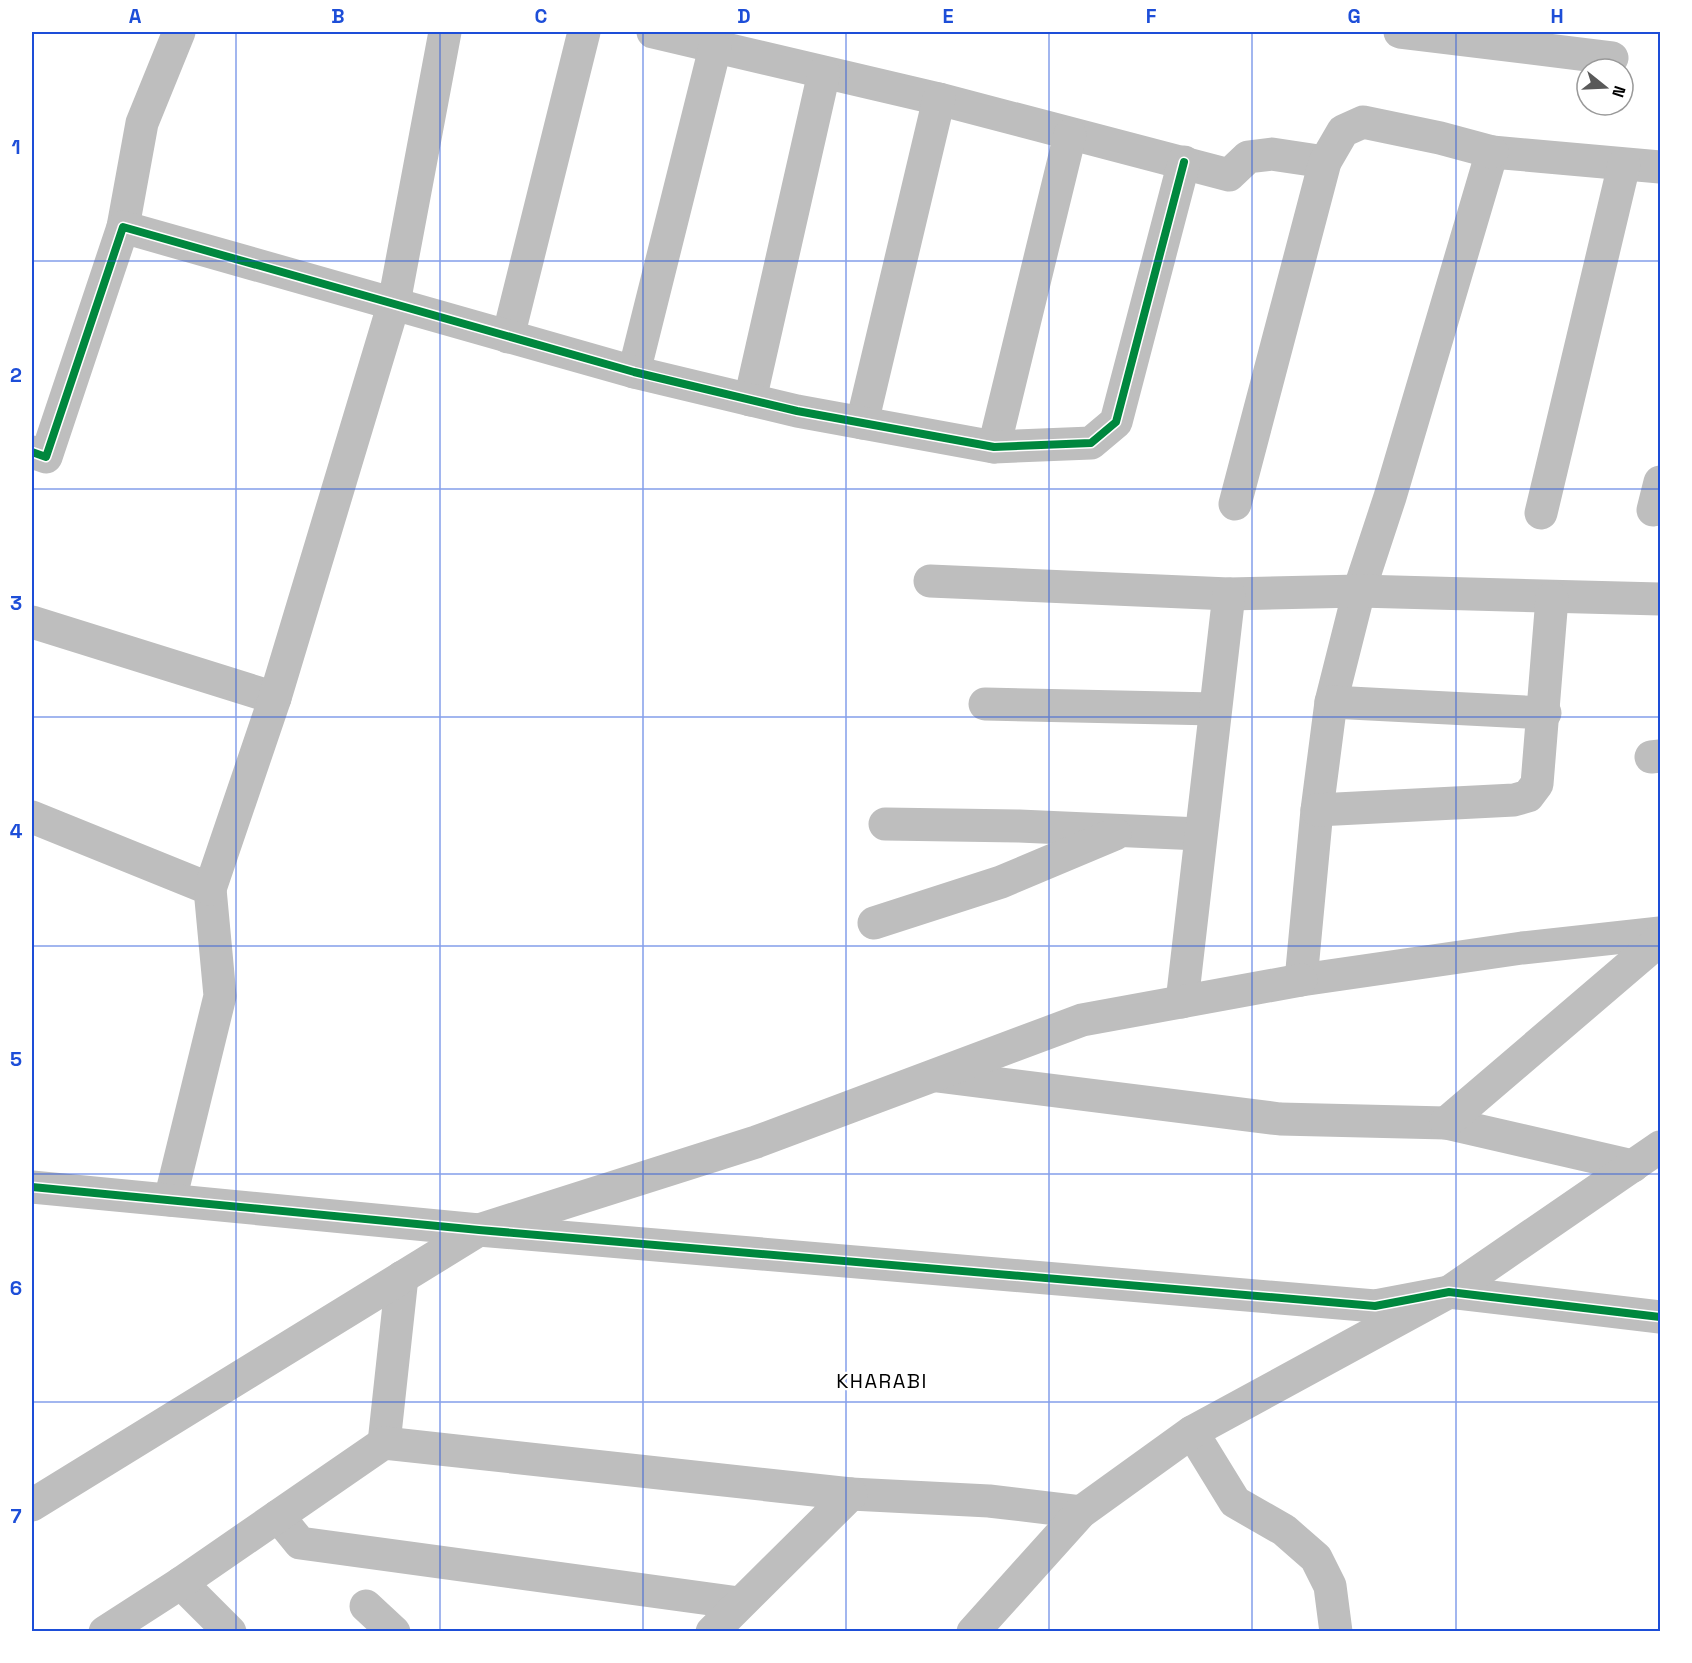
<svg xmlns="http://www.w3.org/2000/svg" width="1692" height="1663" viewBox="0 0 1692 1663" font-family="'Space Grotesk',sans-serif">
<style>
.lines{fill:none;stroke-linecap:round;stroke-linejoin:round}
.minor{stroke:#bebebe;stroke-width:33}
.cycleway-casing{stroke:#fff;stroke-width:11}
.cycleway{stroke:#00873e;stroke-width:8}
.grid{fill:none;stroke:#1d4ed8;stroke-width:1.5;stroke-opacity:0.55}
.labels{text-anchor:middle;stroke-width:4.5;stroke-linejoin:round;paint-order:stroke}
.quarter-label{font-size:20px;letter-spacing:1.5px;fill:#000;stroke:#fff}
.neatline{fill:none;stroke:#1d4ed8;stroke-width:2}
.grid-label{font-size:20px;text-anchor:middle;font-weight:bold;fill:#1d4ed8}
</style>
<rect width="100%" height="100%" fill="#fff"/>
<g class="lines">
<g class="minor">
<path d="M653,32L939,99L1229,175L1248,157L1272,154L1325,162"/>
<path d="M1400,32L1612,58"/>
<path d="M1660,167L1492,152L1390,497L1359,591L1331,702L1317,810L1301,980L1522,948L1660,933"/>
<path d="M123,227L142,123L179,32"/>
<path d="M508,337L584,32"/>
<path d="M634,372L715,48"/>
<path d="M750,400L824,73"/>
<path d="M862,423L939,99"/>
<path d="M994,447L1070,135"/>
<path d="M32,452L46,457L123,227L634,372L797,411L994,447L1091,443L1116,422L1184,162"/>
<path d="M1235,504L1325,162L1343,131L1363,122L1440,138L1492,152"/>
<path d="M1653,510L1660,482"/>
<path d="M1541,513L1624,165"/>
<path d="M930,581L1229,594L1359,591L1660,599"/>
<path d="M32,622L275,698"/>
<path d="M1331,702L1545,713"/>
<path d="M985,704L1215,709"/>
<path d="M1651,757L1660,756"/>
<path d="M1317,810L1514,800L1528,796L1537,784L1552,598"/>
<path d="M32,817L210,889L220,996L170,1200"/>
<path d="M885,824L1019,826L1200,834"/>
<path d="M210,889L275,698L394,303L445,32"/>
<path d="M874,923L1001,882L1115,834"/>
<path d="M1182,1002L1229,594"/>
<path d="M937,1076L1280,1119L1446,1123L1633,1166"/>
<path d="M1446,1123L1660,940"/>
<path d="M32,1187L479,1230L1375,1306L1449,1292L1660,1317"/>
<path d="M1192,1432L1235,1502L1284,1530L1316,1558L1330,1586L1336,1632"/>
<path d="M384,1443L402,1277"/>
<path d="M851,1494L989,1501L1081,1512"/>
<path d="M32,1505L479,1230L756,1142L1082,1020L1301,980"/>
<path d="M278,1516L300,1543L739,1603"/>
<path d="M181,1583L230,1632"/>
<path d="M366,1606L394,1632"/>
<path d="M105,1632L181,1583L384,1443L851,1494L712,1632"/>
<path d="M973,1632L1081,1512L1192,1432L1449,1292L1660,1147"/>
</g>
<defs>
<g id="cycleway">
<path d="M32,452L46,457L123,227L634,372L797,411L994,447L1091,443L1116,422L1184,162"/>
<path d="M32,1187L479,1230L1375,1306L1449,1292L1660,1317"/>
</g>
</defs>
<use href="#cycleway" class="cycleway-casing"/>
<use href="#cycleway" class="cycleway"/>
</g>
<path class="grid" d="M236,32V1632M440,32V1632M643,32V1632M846,32V1632M1049,32V1632M1252,32V1632M1456,32V1632M32,261H1660M32,489H1660M32,717H1660M32,946H1660M32,1174H1660M32,1402H1660"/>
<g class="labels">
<g class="quarter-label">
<text x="882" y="1388">KHARABI</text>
</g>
</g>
<rect width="1692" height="1663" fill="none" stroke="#ffffff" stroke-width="66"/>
<g transform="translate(1605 87) rotate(108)"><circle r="28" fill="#ffffff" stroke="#999999" stroke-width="1.5"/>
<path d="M0-4.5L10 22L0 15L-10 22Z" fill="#595959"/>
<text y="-9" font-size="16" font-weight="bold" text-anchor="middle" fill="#000000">N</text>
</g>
<rect x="33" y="33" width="1626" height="1597" class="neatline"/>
<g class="grid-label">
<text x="135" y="23">A</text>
<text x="338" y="23">B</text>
<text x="541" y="23">C</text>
<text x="744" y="23">D</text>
<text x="948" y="23">E</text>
<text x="1151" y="23">F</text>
<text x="1354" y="23">G</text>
<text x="1557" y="23">H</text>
<text x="16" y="154">1</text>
<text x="16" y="382">2</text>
<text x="16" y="610">3</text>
<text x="16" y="838">4</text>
<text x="16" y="1066">5</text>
<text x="16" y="1295">6</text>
<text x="16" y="1523">7</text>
</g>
</svg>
